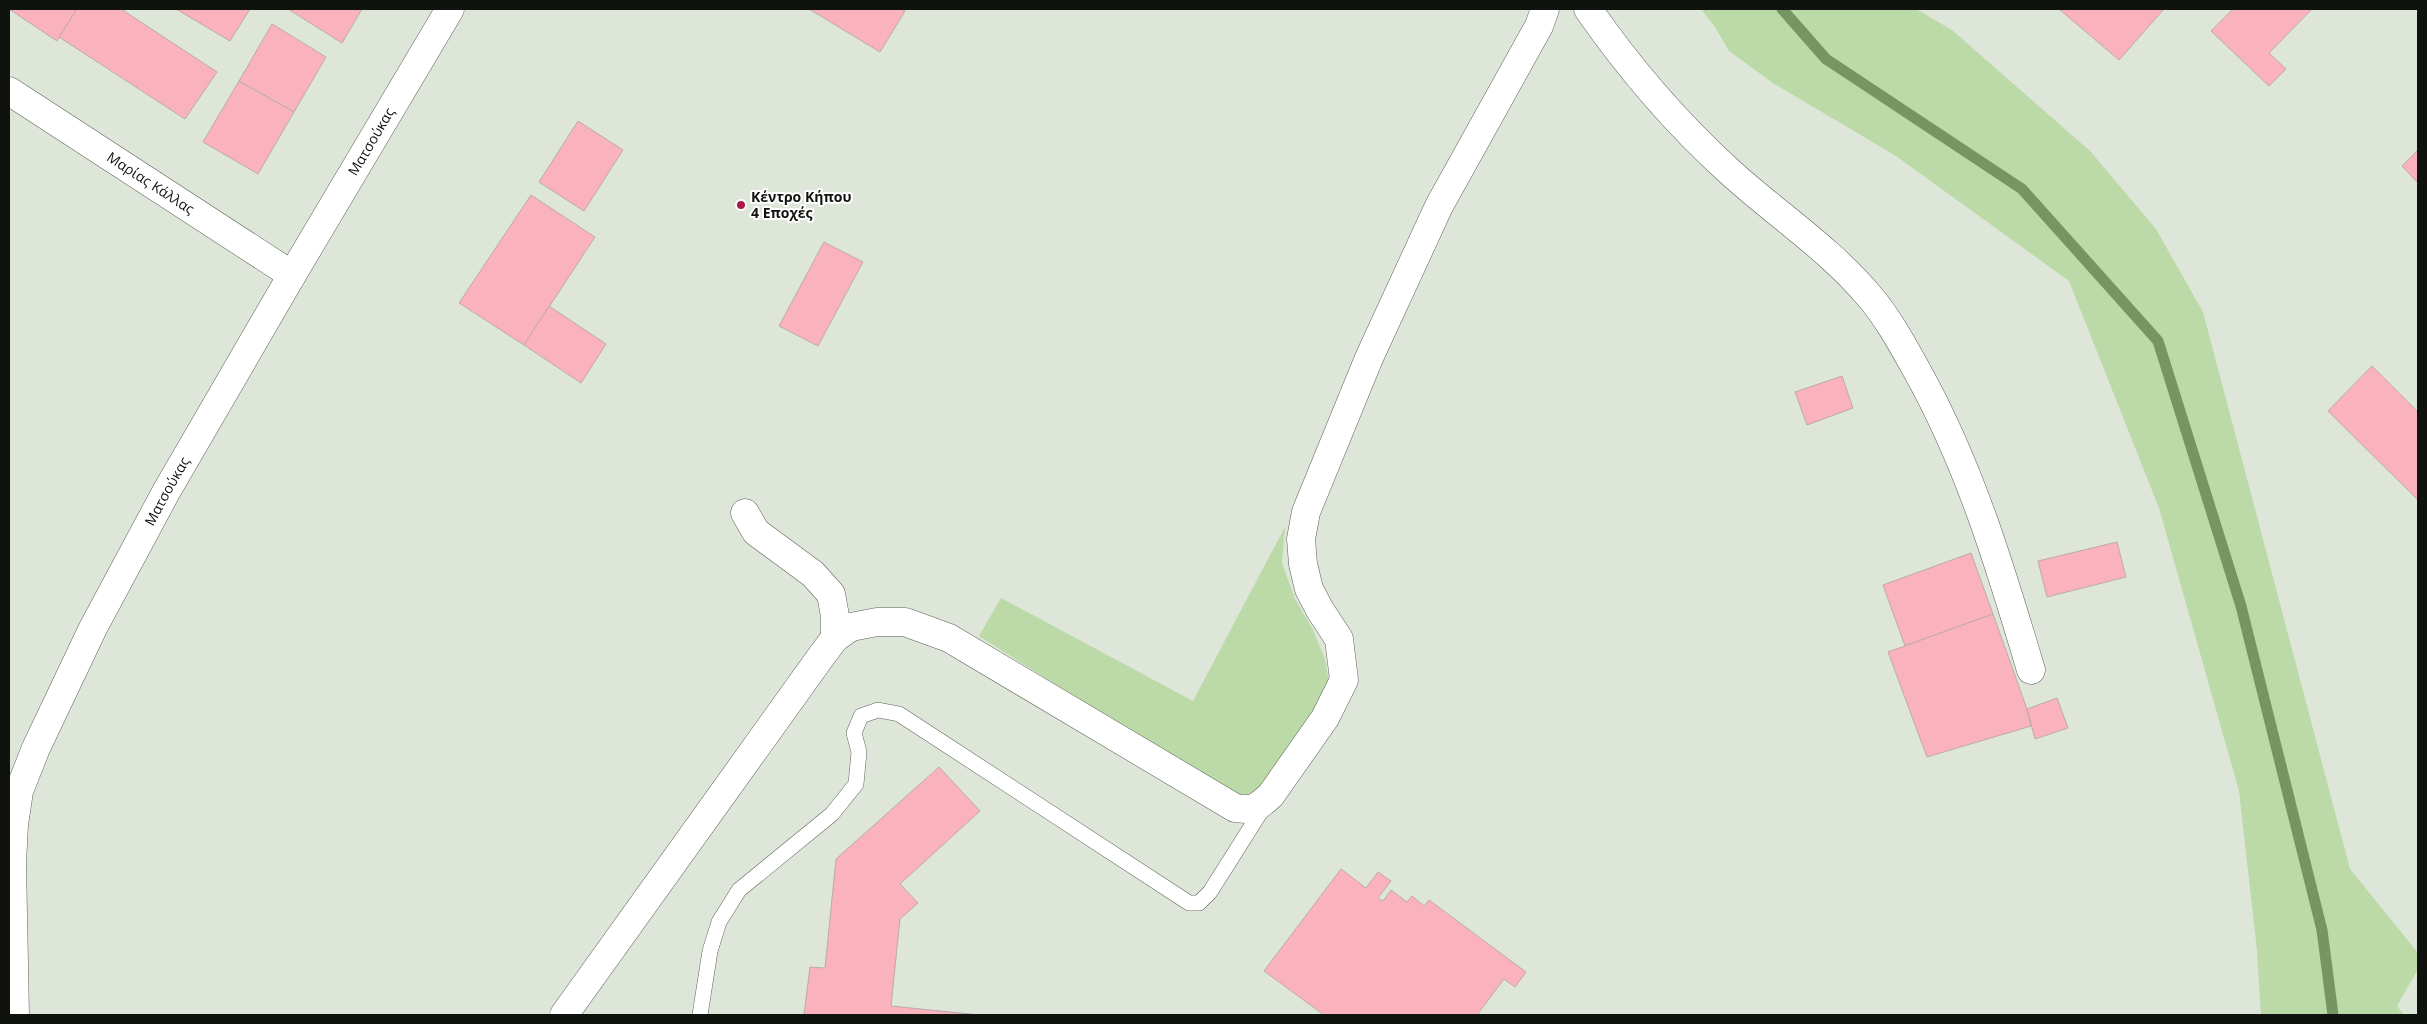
<svg xmlns="http://www.w3.org/2000/svg" width="2427" height="1024" viewBox="0 0 2427 1024" font-family="'Open Sans',sans-serif">
<style>
.green{fill:#bbdaa7}
.lines{fill:none;stroke-linecap:round;stroke-linejoin:round}
.stream{stroke:#769562;stroke-width:11}
.building{fill:#fab2bd;stroke:#bbabad}
.service-casing{stroke:#5d6359;stroke-width:16}
.minor-casing{stroke:#5d6359;stroke-width:29}
.service{stroke:#fff;stroke-width:15}
.minor{stroke:#fff;stroke-width:28}
.poi-dot{fill:#ac1a4b;stroke:#fff;stroke-width:2}
.labels{text-anchor:middle;stroke-width:4;stroke-linejoin:round;paint-order:stroke}
.street-label{font-size:14px;fill:#10120e;stroke:#fff}
.poi-label{font-size:14px;font-weight:bold;fill:#10120e;stroke:#fff;text-anchor:start}
</style>
<rect width="100%" height="100%" fill="#dee5d9"/>
<g class="green">
<path d="M1701,9H1916L1952,30L2090,151L2156,229L2203,312L2350,869L2418,953V969L2397,1006L2404,1015H2261L2257,950L2239,791L2159,508L2069,281L1896,156L1773,83L1729,51L1715,27Z"/>
<path d="M1285,527L1282,563L1295,599L1313,630L1325,659L1329,683L1314,711L1260,789C1248,795 1241,795 1227,793L979,636L1001,598L1193,701Z"/>
</g>
<g class="lines">
<path class="stream" d="M1782,9L1826,59L2022,189L2158,341L2241,606L2322,930L2333,1015"/>
</g>
<g class="building">
<path d="M9,9H77L57,41Z"/>
<path d="M77,9H121L217,72L185,119L59,37Z"/>
<path d="M176,9H250L230,41Z"/>
<path d="M288,9H362L342,43Z"/>
<path d="M809,9H901L905,11L880,52Z"/>
<path d="M2059,9H2164L2119,60Z"/>
<path d="M2233,9H2312L2269,53L2286,69L2269,86L2211,31Z"/>
<path d="M272,24L326,57L294,112L239,81Z"/>
<path d="M239,81L294,112L258,174L203,142Z"/>
<path d="M578,121L623,150L584,211L539,182Z"/>
<path d="M2418,150V183L2402,166Z"/>
<path d="M531,195L595,237L524,345L459,303Z"/>
<path d="M824,242L863,262L818,346L779,326Z"/>
<path d="M549,306L606,344L581,383L524,345Z"/>
<path d="M2372,366L2418,412V500L2328,411Z"/>
<path d="M1842,376L1853,408L1807,425L1795,392Z"/>
<path d="M2117,542L2126,577L2047,597L2038,561Z"/>
<path d="M1971,553L1993,614L1905,646L1883,585Z"/>
<path d="M1993,614L2027,709L2031,726L1927,757L1888,652Z"/>
<path d="M2057,698L2068,728L2035,739L2027,709Z"/>
<path d="M939,767L980,811L900,884L918,903L900,919L891,1006L980,1015H804L810,967L825,968L836,859Z"/>
<path d="M1341,869L1366,888L1378,872L1391,881L1378,898L1383,901L1391,890L1407,902L1412,896L1424,906L1429,900L1526,972L1515,987L1504,979L1477,1015H1324L1264,971Z"/>
</g>
<g class="lines">
<defs>
<path id="service" d="M700,1015L710,951L719,922L739,890L832,814L856,784L859,752L854,733L861,716L878,710L899,714L1189,903H1199L1210,892L1265,805"/>
<g id="minor">
<path d="M1588,9C1629,68 1676,123 1730,172C1776,214 1829,248 1870,297C1888,318 1902,344 1916,369C1969,463 2000,566 2031,670"/>
<path id="s1" d="M9,91L292,275"/>
<path d="M745,513L756,532L813,574L831,594L835,616V638"/>
<path id="s2" d="M15,1015L12,863L14,825L19,791L36,748L93,628L166,492L292,275L450,9"/>
<path d="M564,1015L820,658L835,638L851,627L877,622H905L949,638L1235,808C1253,811 1257,808 1271,795L1325,718L1344,680L1339,639L1320,610L1309,589L1303,564L1301,539L1306,512L1369,358L1439,206L1539,26L1545,9"/>
</g>
</defs>
<use href="#service" class="service-casing"/>
<use href="#minor" class="minor-casing"/>
<use href="#service" class="service"/>
<use href="#minor" class="minor"/>
</g>
<circle class="poi-dot" cx="741" cy="205" r="5"/>
<g class="labels">
<g class="street-label">
<text dy="5" stroke="none"><textPath href="#s2" startOffset="964">Ματσούκας</textPath></text>
<text dy="5" stroke="none"><textPath href="#s1" startOffset="169">Μαρίας Κάλλας</textPath></text>
<text dy="5" stroke="none"><textPath href="#s2" startOffset="559">Ματσούκας</textPath></text>
</g>
<g class="poi-label">
<text x="751" y="202">Κέντρο Κήπου<tspan x="751" dy="16">4 Εποχές</tspan></text>
</g>
</g>
<rect width="2427" height="1024" fill="none" stroke="#10120e" stroke-width="20"/>
</svg>
